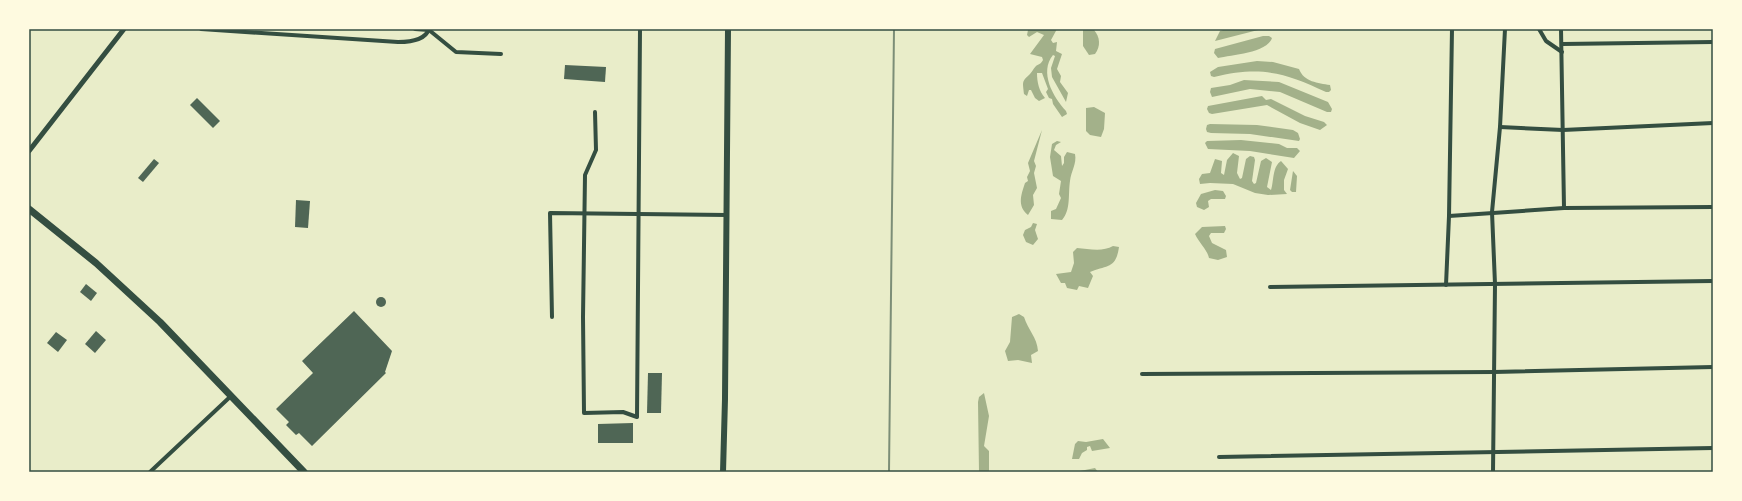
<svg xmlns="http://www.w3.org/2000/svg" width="1742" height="501" viewBox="0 0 1742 501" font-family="Raleway,sans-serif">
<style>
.water{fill:#a3b18a}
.building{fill:#4f6655}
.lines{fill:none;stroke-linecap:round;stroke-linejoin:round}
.minor{stroke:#344e41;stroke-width:4}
.tertiary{stroke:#344e41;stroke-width:5}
.secondary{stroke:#344e41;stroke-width:6}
.primary{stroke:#344e41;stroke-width:7}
.rail{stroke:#7c8e77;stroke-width:2}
.neatline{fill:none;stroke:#344e41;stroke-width:1.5}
</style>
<rect width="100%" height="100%" fill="#e9edc9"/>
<g class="water">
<path d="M1057,29L1051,40L1053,43L1057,42L1056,51L1062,54L1057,69L1061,76L1060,82L1068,93L1066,102L1052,77L1051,68L1055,56L1053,55C1039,72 1053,97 1066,111L1067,114L1062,117L1053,104L1052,99L1049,98L1046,92L1048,89L1042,73H1037C1037,82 1039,91 1045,98L1039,101L1035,98L1031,90H1029L1027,96L1024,94C1023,82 1021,82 1030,74C1032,72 1033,69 1036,66C1039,64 1041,64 1043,60L1042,57L1030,54L1044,35L1037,32L1029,37L1027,35L1028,30Z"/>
<path d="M1083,29L1094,30C1100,37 1101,46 1095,54L1089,55L1083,46Z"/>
<path d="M1226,29H1262L1215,41L1220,31Z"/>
<path d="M1263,36H1269L1272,38C1267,53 1231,55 1218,58L1214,53L1215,49Z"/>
<path d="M1257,61L1273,62L1299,69C1304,82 1318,83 1330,85L1331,90L1329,92H1326C1284,72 1260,66 1214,77L1211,76L1210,72L1218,67Z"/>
<path d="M1244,80L1279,82L1328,102L1332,109L1331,112H1327L1280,92L1250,89L1212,97L1210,92L1211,88L1230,85Z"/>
<path d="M1262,96L1266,100L1271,99L1305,116L1324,122L1327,125L1320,130L1300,123L1267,105L1212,114L1209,113L1207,109L1208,106Z"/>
<path d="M1094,107L1105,113L1104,129L1101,137L1090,135L1086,131V108Z"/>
<path d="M1210,124L1257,125L1293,130L1298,133L1300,139L1299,141L1250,134L1211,133L1207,132L1206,129L1207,125Z"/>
<path d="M1042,130L1034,161L1036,166L1034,173L1037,188L1033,195L1034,205L1028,215C1017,206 1021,195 1025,183L1028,181L1027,177L1030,171L1028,163Z"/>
<path d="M1241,140L1279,144L1287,148H1297L1300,151L1294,158L1250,151L1208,149L1205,143L1207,141Z"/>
<path d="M1057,141L1061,142L1056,145L1054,150L1061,156L1062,166L1064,163V157L1067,152L1075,154C1077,164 1071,171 1070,181C1068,194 1071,210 1062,220L1051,219V211L1056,209L1061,198L1059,194L1061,181L1053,176L1050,157L1052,144Z"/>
<path d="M1233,153L1239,156L1237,173L1240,179L1242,178L1246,159L1250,156L1254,157L1255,160L1252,181L1254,184L1256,183L1261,161L1266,158L1272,162L1267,187L1271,190C1274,181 1272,167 1281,161L1288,169L1284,180V190L1287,194L1268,195L1255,193L1233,184L1210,183L1200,184L1199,179L1202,174L1210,173L1215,159L1222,161L1221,173L1224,175L1227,160Z"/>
<path d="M1293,171L1297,176L1296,192H1292L1290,190Z"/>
<path d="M1215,190L1223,191L1226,196L1225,199H1211L1208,201L1209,207L1204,210L1197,207L1196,203L1201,194Z"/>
<path d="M1033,223L1037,224L1035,230L1038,239L1033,245L1026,242L1023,235L1025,230L1031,227Z"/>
<path d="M1225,226L1226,229L1224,233H1211L1209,236L1212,243L1226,250L1227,257L1218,260L1209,258C1207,249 1199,243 1195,234L1202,227Z"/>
<path d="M1113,246L1119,247C1116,269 1107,265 1090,272L1093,276L1088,288L1079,286L1077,290L1067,288L1065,283H1061L1056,274L1071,272L1074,263L1073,252L1077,248C1089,249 1103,252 1113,246Z"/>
<path d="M1019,314L1024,317C1028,330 1037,337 1038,351L1031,355L1032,363L1018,360L1008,361L1005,351L1010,342L1012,317Z"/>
<path d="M984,393L989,416L984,446L989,451V472H979L978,402L979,397Z"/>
<path d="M1103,439L1110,448L1092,451L1090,446L1087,447V450L1082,453L1079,459H1072L1075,444L1078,441L1086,442Z"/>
<path d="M1095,468L1098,472H1075Z"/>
</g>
<g class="building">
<path d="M565,65L606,67L605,82L564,79Z"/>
<path d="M197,98L220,121L213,128L190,105Z"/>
<path d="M154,159L159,163L143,182L138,178Z"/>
<path d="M296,200L310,201L308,228L295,227Z"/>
<path d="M86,284L97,293L91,301L80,292Z"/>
<circle cx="381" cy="302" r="5"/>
<path d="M354,311L392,351L385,372L386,373L312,446L299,433L296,435L286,425L289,422L276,409L313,373L302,361Z"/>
<path d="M96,331L106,340L95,353L85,344Z"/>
<path d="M56,332L67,340L58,352L47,343Z"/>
<path d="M648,373H662L661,413H647Z"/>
<path d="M633,423V443H598V424Z"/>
</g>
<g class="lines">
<g class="minor">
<path d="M201,29L398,42C409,42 425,41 429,29"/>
<path d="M415,29L429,30L456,52L501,54"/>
<path d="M1539,29L1546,41L1562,52"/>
<path d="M1561,29L1564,208"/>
<path d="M1562,44L1713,42"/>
<path d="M595,112L596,150L585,175L583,317L584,413L623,412L637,417L640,29"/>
<path d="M1500,127L1563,130L1713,123"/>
<path d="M1449,216L1564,208L1713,207"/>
<path d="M1446,285L1449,216L1452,29"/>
<path d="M1270,287L1713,281"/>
<path d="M552,317L550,213L727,215"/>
<path d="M1142,374L1494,372L1713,367"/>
<path d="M1219,457L1713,448"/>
<path d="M150,472L231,396"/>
<path d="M1493,472L1495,284L1492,212L1500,127L1505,29"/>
</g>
<path class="tertiary" d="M29,151L124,29"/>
<path class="secondary" d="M723,472L725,399L728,29"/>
<path class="primary" d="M29,209L96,263L160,322L304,472"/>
<path class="rail" d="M889,472L894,29"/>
</g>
<rect width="1742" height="501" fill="none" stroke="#fefae0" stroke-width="60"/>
<rect x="30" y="30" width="1682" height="441" class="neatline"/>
</svg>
